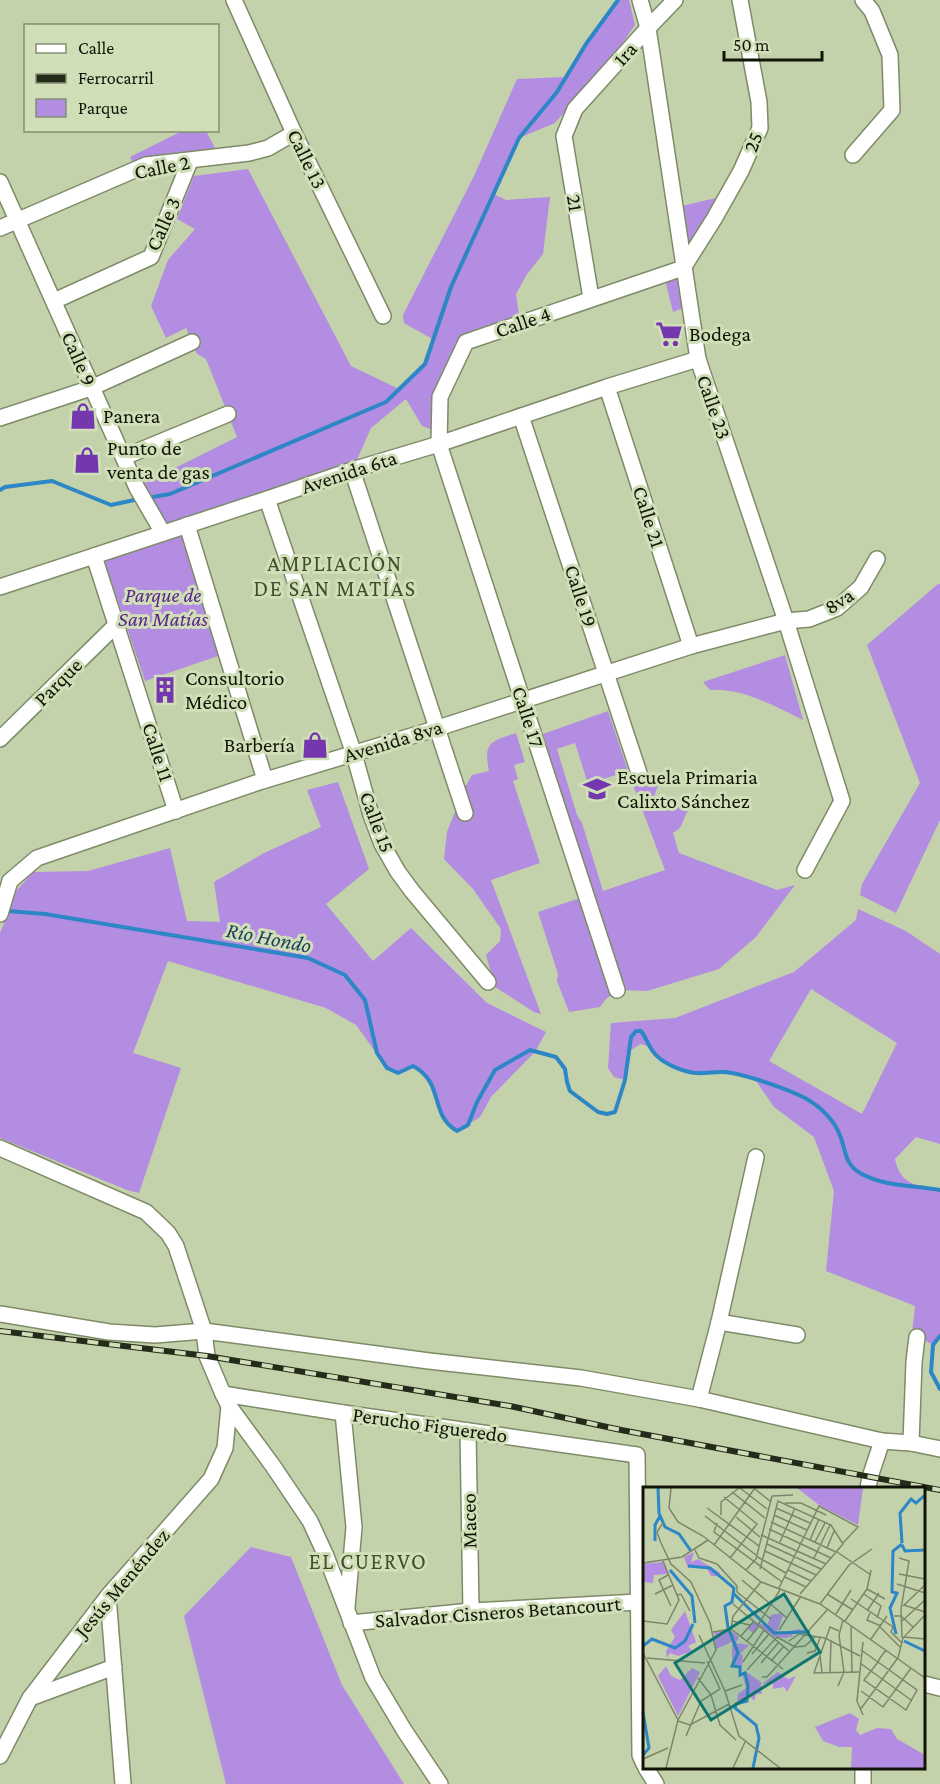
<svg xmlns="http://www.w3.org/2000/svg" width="940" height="1784" viewBox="0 0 940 1784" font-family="'Crimson Pro',serif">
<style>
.green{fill:#b28de1;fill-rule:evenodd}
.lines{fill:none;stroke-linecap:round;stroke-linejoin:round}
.stream{stroke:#2d86c5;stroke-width:4}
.minor-casing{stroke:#7e8b67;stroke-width:18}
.minor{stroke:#fff;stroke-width:15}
.rail-casing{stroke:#252b1a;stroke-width:6}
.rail{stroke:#d1dfb9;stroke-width:4;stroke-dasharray:11;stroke-linecap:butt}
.labels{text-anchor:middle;stroke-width:6;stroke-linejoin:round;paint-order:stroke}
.street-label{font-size:21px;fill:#101507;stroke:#d1dfb9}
.poi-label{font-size:21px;fill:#101507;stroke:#d1dfb9;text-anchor:start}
.park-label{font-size:21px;font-style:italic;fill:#5b278a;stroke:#d1dfb9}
.neighbourhood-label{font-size:22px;letter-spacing:1.5px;fill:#434e2d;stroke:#d1dfb9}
.water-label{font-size:22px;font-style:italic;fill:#1c3f5a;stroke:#d1dfb9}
.inset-river{fill:none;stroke:#2d86c5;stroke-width:3}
.inset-road{fill:none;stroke:#7c866a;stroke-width:1.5}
.view{fill:#0f766e;fill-opacity:0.15;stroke:#0f766e;stroke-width:3}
.inset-edge{fill:none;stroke:#101507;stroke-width:3}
</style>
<rect width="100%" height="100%" fill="#c4d2ac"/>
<g class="green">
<path d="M618,0H629L635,25L611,59L555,123L519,138L494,194L506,200L550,197L543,254L527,274L516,294L519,315L463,336L433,430L422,426L406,399L371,428L355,464L167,527L143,484L237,437L206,359L197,354L186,328L166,338L151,306L168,260L195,229L177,219L194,176L248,169L351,366L399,389L425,364L434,340L404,323L403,315L474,176L517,79L566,77L587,44Z"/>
<path d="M182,131H206L216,150L133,163L130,157Z"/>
<path d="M720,197L690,248L682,206Z"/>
<path d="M677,277L683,308L673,312L665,280Z"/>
<path d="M181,534L221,655L145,681L104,560Z"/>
<path d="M938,584H940V820L896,913L860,895L862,884L920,783L867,645Z"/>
<path d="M785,655L803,720C774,706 743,688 710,690L703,682Z"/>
<path d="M608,711L628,771L588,784L575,743L557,749L577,815L582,823L603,891L665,870L633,785L640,776L659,783L653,799L688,810L680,828L673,833L679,853L777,890L795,885L756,937L719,969L647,991L617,990L606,999L600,1007L569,1012L557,981L558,974L538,912L592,894L543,734Z"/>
<path d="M516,733L525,762L514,765L518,779L513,781L540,863L491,880L541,1014L534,1012L495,987L486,955L500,941L501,929L473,889L444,859L447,832L463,791L472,775L489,771C483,742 491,741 516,733Z"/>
<path d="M338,782L369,869L326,904L373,961L411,928L487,1003L546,1032L535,1052L491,1097L480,1117L457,1131C429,1115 445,1083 413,1066L398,1073L387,1068L356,1025L326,1008L168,961L133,1053L181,1068L139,1193L127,1190L0,1138V933L17,890L33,872L88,871L170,848L187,921L220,922L214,882L264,853L321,827L307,790Z"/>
<path d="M858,909L906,931L940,954V1144L916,1137L895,1159C900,1185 918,1186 940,1190V1336L933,1345L912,1333L915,1306L826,1271L834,1191L814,1137L774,1107L754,1078L730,1072L695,1073L677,1068L659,1058L647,1046L641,1044L629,1051L625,1080L614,1077L608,1068L611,1023L675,1018L794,972L856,920ZM811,989L897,1043L862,1114L769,1061Z"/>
<path d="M251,1547L291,1557L342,1685L404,1784H226L184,1616Z"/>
</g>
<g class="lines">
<g class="stream">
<path d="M0,490L5,487L52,481L111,505L139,499"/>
<path d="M147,498L170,494L386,402L425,364L451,287L519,138L557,92L586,44L618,0"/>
<path d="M8,911L45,914L308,958L345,975L365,1000L377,1053L387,1068L398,1073L413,1066C445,1083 429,1115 457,1131L468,1125L477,1102L495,1070L530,1050L556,1057L565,1069L567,1082L570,1091L598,1112L607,1114L615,1112L625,1080L631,1037L636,1031H641C648,1040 649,1050 658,1057C667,1065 684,1072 696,1073C708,1074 720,1070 732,1073C753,1077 787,1089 805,1098C821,1107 835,1121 841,1138C846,1152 845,1164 860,1173C884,1187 914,1185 940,1190"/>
<path d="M940,1336L933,1345L931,1372L940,1389"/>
</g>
<defs>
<g id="minor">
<path d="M234,0L294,133L383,316"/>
<path d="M640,0L648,28L698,359L786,621L842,801L805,870"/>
<path d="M853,155L892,110L890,55L872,11L863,0"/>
<path d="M0,182L137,488L163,533"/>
<path d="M0,228L146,165L249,153L268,148L294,133"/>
<path d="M591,298L564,136L575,109L648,28L675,0"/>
<path d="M54,301L151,257L190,161"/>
<path d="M607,387L691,646"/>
<path d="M521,416L640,776"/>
<path d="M0,418L91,388L192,342"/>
<path d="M124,457L228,414"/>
<path d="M352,470L465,813"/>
<path d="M267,499L354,754L371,815L382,844L398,872L412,891L488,982"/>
<path d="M187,525L265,780"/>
<path d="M94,556L176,811"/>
<path d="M0,587L267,499L352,470L439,444L607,387L698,359"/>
<path d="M0,739L116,625"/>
<path d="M10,881L37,858L259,782L438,728L691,646L786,621L809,619L837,608L861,587L877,559"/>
<path d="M0,914L10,881"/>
<path d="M617,990L439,444L440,397L466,342L683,268L714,219L741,171L760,128L759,102L740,0"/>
<path d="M0,1148L146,1212L168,1233L176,1246L204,1331L207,1356L223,1394L229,1406L273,1466L310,1521L326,1556L373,1678L404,1730L440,1784"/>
<path d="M0,1314L109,1332L155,1335L204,1331L429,1361L581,1378L699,1399L882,1441L911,1443L940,1449"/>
<path d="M719,1322L797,1335"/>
<path d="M223,1394L343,1413L637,1455L640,1755L644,1764"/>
<path d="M699,1399L719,1322L756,1157"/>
<path d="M343,1413L354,1527L347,1607"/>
<path d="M468,1431L471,1611"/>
<path d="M911,1443L914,1362L917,1337"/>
<path d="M868,1488L870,1477L882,1441"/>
<path d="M108,1596L123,1784"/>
<path d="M351,1623L471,1611L638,1602L644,1603"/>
<path d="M924,1684L940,1688"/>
<path d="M30,1698L114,1667"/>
<path d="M0,1756L30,1698L108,1596L211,1479L225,1448L229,1406"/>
<path d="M646,1768L656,1784"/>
<path d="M863,1784V1768"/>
</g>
</defs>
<use href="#minor" class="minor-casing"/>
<use href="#minor" class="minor"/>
<defs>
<path id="rail" d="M0,1331L207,1356L510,1406L621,1430L940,1490"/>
</defs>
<use href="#rail" class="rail-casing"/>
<use href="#rail" class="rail"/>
</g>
<defs>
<symbol id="supermarket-bare" viewBox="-9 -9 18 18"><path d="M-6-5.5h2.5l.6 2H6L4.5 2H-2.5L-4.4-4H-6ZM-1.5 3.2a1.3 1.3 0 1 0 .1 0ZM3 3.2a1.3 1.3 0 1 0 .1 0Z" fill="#7437ad" stroke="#d1dfb9" stroke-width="2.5" paint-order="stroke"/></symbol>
<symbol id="shop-bare" viewBox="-9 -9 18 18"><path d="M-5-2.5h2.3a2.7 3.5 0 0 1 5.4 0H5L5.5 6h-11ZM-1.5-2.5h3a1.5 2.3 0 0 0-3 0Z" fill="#7437ad" stroke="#d1dfb9" stroke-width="2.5" paint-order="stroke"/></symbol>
<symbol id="building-bare" viewBox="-9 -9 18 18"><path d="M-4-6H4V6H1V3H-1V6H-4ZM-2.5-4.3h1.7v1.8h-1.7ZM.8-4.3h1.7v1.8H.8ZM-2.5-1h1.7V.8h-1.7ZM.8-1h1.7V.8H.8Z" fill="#7437ad" stroke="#d1dfb9" stroke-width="2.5" paint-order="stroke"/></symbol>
<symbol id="school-bare" viewBox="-9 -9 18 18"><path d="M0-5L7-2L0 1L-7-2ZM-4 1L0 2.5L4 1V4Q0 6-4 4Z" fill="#7437ad" stroke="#d1dfb9" stroke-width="2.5" paint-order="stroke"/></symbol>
</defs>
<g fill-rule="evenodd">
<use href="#supermarket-bare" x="650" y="315" width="38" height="38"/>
<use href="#shop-bare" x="64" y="397" width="38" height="38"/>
<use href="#shop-bare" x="68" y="441" width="38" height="38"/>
<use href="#building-bare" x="146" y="671" width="38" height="38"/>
<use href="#shop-bare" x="296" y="726" width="38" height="38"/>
<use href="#school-bare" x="578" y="770" width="38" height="38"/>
</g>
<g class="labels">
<g class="street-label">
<text transform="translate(625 54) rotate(-48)" y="7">1ra</text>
<text transform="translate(753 142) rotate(-69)" y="7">25</text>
<text transform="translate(307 159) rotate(64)" y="7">Calle 13</text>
<text transform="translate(162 167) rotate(-11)" y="7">Calle 2</text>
<text transform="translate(575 203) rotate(81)" y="7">21</text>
<text transform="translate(163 224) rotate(-66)" y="7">Calle 3</text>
<text transform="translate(523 322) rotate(-19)" y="7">Calle 4</text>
<text transform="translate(79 359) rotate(66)" y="7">Calle 9</text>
<text transform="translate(714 407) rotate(71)" y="7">Calle 23</text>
<text transform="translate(349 472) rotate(-18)" y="7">Avenida 6ta</text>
<text transform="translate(649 517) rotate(72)" y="7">Calle 21</text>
<text transform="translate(581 596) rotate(72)" y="7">Calle 19</text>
<text transform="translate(839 601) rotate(-33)" y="7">8va</text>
<text transform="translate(58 682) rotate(-45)" y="7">Parque</text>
<text transform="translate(528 717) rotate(72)" y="7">Calle 17</text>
<text transform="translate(393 741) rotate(-17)" y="7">Avenida 8va</text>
<text transform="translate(158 752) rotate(72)" y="7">Calle 11</text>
<text transform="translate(377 822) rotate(69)" y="7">Calle 15</text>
<text transform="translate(430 1425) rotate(8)" y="7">Perucho Figueredo</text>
<text transform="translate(469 1521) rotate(-91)" y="7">Maceo</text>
<text transform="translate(122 1583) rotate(-50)" y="7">Jesús Menéndez</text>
<text transform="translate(498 1612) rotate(-4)" y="7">Salvador Cisneros Betancourt</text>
</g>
<g class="poi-label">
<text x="689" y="341">Bodega</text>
<text x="103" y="423">Panera</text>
<text x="107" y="455">Punto de<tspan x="107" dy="24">venta de gas</tspan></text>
<text x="185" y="685">Consultorio<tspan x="185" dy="24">Médico</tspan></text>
<text x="295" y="752" text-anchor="end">Barbería</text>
<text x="617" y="784">Escuela Primaria<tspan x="617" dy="24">Calixto Sánchez</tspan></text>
</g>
<g class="park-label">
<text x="163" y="602">Parque de<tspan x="163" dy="24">San Matías</tspan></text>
</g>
<g class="neighbourhood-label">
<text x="335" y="571">AMPLIACIÓN<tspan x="335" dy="25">DE SAN MATÍAS</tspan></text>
<text x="368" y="1569">EL CUERVO</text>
</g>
<g class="water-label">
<text transform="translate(269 937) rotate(11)" y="8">Río Hondo</text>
</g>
</g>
<g transform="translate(643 1487)">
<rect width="282" height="282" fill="#c4d2ac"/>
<path d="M154,1H220L215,38L176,18ZM51,65L48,75L55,72L77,86L76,89H68L64,82L53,79L45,81L41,70ZM20,75L25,87L11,88L10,96L0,95V77ZM42,124L53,155L45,159L49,164L35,169L27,166L24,171L23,164L32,150L28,143ZM138,126L140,129L133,147L156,142L166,145H148L150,149L142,151L131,150L116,138L110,146L105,142L111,135L124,139L128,128ZM87,143L96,150L93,156L106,158L97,167L100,168L99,180L89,179V155L73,162L71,145ZM23,179L28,189L37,193L49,181L57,185L35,229L15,189ZM102,184L118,195L119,207H113L111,214L105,207L103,215L94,216L95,207L103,201L99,186ZM135,185L145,192L153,189L144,205L141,200L130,202V196L119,197ZM207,226L216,232L213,243L217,248L234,241L248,242L254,252L282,268V281H208L209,260H196L180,254L172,240Z" fill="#b28de1"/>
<path class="inset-river" d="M15,1L16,26L22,40L36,47L48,64M12,54V38L17,29M259,56L257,26L268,12L273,16L282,8M259,58L262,64L282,63M45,79L67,81L91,101L89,115L82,119L85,141M27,83L49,109L52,136M90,106L131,146L167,145M86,143L95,166L89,179L97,180V188L102,186L105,199L104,214L93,217L92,221L113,238L116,251L110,281M253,147L247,121L254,106L249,105L250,64L259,57M261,154L282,164M0,159L9,152L32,161L42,154L50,137M0,225L6,261L0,268"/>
<path class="inset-road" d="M28,1L26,21L35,35L60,49L118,95L177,117L282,191M97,1L124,22M112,2L127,14M89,5L122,31M129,9L150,8M81,10L114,37L87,71M142,16H158L183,28M64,21L116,59M133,21L167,36M78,28V15L96,1M131,28L164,43M62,29L113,68M93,30L117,50M128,35L193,65M20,36L14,45L18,56L28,77L48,95L67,136L73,163L35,233L23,281M74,36L71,45L139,95M126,42L188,71M118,48L183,77M167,53L176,32M137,55L152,21M172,55L182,36M124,57L178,82M71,58L112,1M184,61L191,44M52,63L56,71L74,77L94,99M122,64L173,88M194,65L228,88M113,69L143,86M171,71L187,38M256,71L266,74L258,122L259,151M0,76L39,70L65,53M117,82L135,14L188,38L200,57L157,107M103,83L113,72L129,9M145,83L168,94M256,87L282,92M25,88L16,93L28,119M142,90L163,100M99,93L144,131M254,97L282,106M94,99V105L128,132M136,101L176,19L215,40L200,56M224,102L242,112M12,107L30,98M184,107L210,123M221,107L238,119L234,131M34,108L38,107L47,124M208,112L250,140L248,145L259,156M90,117L146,164M177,117L206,78L229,62M261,118L282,125M260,119L282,98M224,124L236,106M227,126L224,133L238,139M193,127L208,103M251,129H258L270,140M0,134L24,137L36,113L20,74M89,134L107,138M202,134L224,102L228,83M259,134L282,113M115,138L137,103M208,140L209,185M237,140L258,161M88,142L140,182M88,142L90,129L118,95M136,143L158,109M196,144L187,140L171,186L216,185M70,145L88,142M56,148L82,204L96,249L137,281M98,149L111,134M261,150L282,152M228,152L244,129M104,154L116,139M146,154L156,147L182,151L217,169M220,155L214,214L220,228M218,163L235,175L274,203L263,223L221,193L235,175L237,171L243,163M0,166L35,233M164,166L172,164L177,151M109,167L126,147M177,168L179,186M4,171L62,176M255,171L260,151L282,128M128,174L141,159M100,175L121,143M118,176L136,155M217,176L268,213M104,183L134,150L152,160L162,159L172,150M187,185L188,154M119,190H124L185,122M55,191L68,208L77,238L93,253M195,199L201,185L196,148L200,133M82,204L99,198M218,204L240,220L268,181M217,223L254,172M35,234L47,238L86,217M43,249L58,214L77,202L64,174M0,272L25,261M90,281L102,255"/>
<path class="view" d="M141,107L177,165L68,233L32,176Z"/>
<rect width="282" height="282" class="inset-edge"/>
</g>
<rect x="24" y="24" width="195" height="108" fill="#d1dfb9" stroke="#848e72" stroke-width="1.5"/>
<rect x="36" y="44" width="30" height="9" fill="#ffffff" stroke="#848e72" stroke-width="1.5"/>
<text x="78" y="54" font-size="18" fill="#101507">Calle</text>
<rect x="36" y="74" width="30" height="9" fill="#252b1a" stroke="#848e72" stroke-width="1.5"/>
<text x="78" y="84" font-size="18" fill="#101507">Ferrocarril</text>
<rect x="36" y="99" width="30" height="18" fill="#b28de1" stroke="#848e72" stroke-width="1.5"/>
<text x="78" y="114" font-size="18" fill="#101507">Parque</text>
<path d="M724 51v9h98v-9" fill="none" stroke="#101507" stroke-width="3"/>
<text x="733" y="51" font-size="18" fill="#101507" stroke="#d1dfb9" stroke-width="4.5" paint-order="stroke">50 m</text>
</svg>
